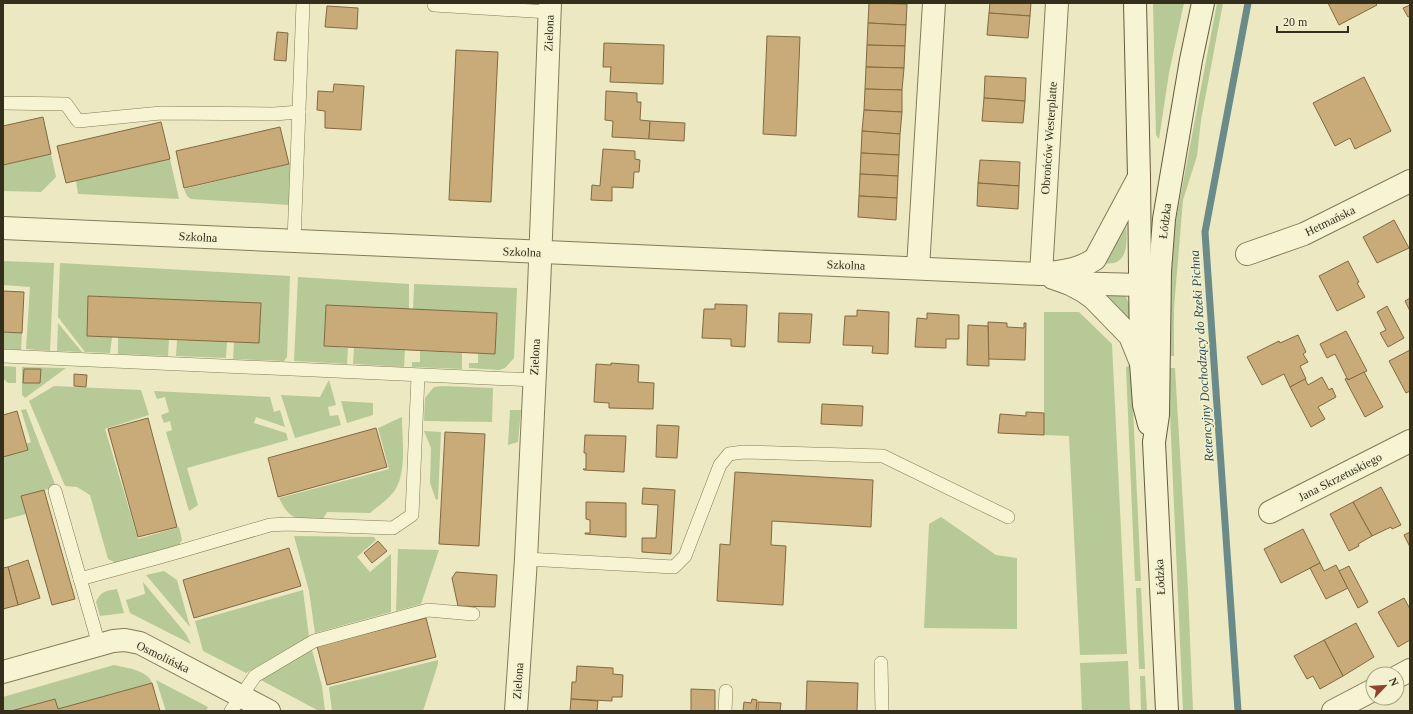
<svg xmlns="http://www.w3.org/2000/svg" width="1413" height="714" viewBox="0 0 1413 714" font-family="'Times New Roman',serif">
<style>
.green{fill:#b7c996}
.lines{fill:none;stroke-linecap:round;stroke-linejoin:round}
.stream{stroke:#6b8b8b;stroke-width:7}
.building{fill:#c8ab78;stroke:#826940}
.service-casing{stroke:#847a59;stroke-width:14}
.minor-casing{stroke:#847a59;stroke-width:24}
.secondary-casing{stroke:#665a3d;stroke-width:24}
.service{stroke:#f7f4d4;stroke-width:13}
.minor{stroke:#f7f4d4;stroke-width:22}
.secondary{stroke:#f7f4d4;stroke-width:22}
.labels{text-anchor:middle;stroke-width:3;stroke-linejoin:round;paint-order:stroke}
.street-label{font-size:12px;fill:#342e1d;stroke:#f3f1d0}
.water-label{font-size:13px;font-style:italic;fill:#2d4d54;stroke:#f3f1d0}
</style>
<rect width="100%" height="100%" fill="#ece8c1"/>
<g class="green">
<path d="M1153,3H1184L1169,73L1159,139L1156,135Z"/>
<path d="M1217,3H1223L1201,120L1197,156L1183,200L1174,308V356H1167L1169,257Z"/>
<path d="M51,154L56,177L41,192L3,191V165Z"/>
<path d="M170,159L179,199L78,194L76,181Z"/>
<path d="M290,164L289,205L191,199L187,196L184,189Z"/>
<path d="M1126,219C1126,232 1131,258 1114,263C1109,264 1103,263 1098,263Z"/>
<path d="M3,261L54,263L50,351L26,349L30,287L3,285Z"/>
<path d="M60,263L290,276L287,357L284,361L233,359L234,342L259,343L261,303L88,296L87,336L112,337L110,353L85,352L58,317Z"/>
<path d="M298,277L409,284V309L326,305L324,346L348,348L347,364L294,361Z"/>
<path d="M414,284L517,288L514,358L505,368L499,370L469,368V363H478V354H495L497,313L413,310Z"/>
<path d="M1122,293C1132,301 1129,312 1130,323L1101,294Z"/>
<path d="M1044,312H1079L1112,344L1127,654L1080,655L1069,436L1044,435Z"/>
<path d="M58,323L82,352L57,351Z"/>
<path d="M3,332L22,333L21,350L3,349Z"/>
<path d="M118,337L169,339L168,356L118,354Z"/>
<path d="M177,340L227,342L226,358L176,356Z"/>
<path d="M354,348L405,350L404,367L353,364Z"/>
<path d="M420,351L462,353V369L412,367V362H420Z"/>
<path d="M1131,365L1141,581H1135L1126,367Z"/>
<path d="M3,366L16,367V383H8L3,378Z"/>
<path d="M22,367L66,368L25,398L22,395Z"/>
<path d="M1168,368H1175L1188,590L1193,711H1183Z"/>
<path d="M329,380L336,405L328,407L330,416L338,415L341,425L295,438L281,395L320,397Z"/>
<path d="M54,386L141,390L149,415L105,429L138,539L179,527L182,540L177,548L120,565L108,559L90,495L77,487L65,486L29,401Z"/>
<path d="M442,386L493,388L492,422L424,421L425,398L434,387Z"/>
<path d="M154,391L270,397L274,412L280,410L285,427L256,417L254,423L286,433L288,440L187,468L198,505L189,511L166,432L172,430L170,421L164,423L161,415L169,412L165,397L157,399Z"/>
<path d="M341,401L373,403V415L347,423Z"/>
<path d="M26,409L56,487L21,496L26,514L3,520V457L28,450L26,444L31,442L21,410Z"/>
<path d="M510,410H521L518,442L508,445Z"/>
<path d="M402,417C402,438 407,471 395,490C389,499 378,506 370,513L327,512L323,519C298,518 291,523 279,498L389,469L378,428Z"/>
<path d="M424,431L441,432L438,499L436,500L430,483L431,448Z"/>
<path d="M941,517L996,555L1017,558V629L924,628L929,524Z"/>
<path d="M294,536L374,537L376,540L357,557L370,572L391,554V612L315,633L309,591Z"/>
<path d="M398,549L439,550L421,604L396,611Z"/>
<path d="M164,571L177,580L190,627L146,575Z"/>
<path d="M143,582L186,634L191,644L130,613L126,600L145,594Z"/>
<path d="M1136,588H1141L1145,669H1139Z"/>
<path d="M117,589L124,613L100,616L96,602C101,591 106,591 117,589Z"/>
<path d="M303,590L309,637L246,673L203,651L195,621Z"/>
<path d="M312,650L322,686L325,711H319L259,679Z"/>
<path d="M438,660V664L423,711H332L329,687Z"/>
<path d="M1128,661L1130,711H1082L1080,663Z"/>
<path d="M114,665C126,668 148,670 152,683L58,709L55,699L11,711H3V697Z"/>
<path d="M1140,676H1145L1147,711H1141Z"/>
<path d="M156,680L208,707L206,711H166Z"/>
</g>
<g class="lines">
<path class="stream" d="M1238,711L1205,232L1248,3"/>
</g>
<g class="building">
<path d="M869,3L907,4L906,25L868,23Z"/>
<path d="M990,3H1031L1030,16L989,13Z"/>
<path d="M1328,3H1375L1377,5L1339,25Z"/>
<path d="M1410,5V16L1408,17L1403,8Z"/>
<path d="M327,6L358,8L357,29L325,27Z"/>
<path d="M989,13L1030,16L1028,38L987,35Z"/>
<path d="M868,23L906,25L905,46L867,45Z"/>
<path d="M277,32L288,33L286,61L274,60Z"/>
<path d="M767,36L800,37L796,136L763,134Z"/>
<path d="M604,43L664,45L663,84L610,82L611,67H603Z"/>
<path d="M867,45L905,46L904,68L866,67Z"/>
<path d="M456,50L498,52L491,202L449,200Z"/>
<path d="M866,67L904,68L902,90L865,89Z"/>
<path d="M985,76L1026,78L1025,101L984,98Z"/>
<path d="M1364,77L1391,131L1355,149L1350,138L1335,146L1313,103Z"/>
<path d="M334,84L364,86L361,130L325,128V111L317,110L318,91L333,92Z"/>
<path d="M865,89L902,90V112L864,110Z"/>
<path d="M606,91L637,93V102H641L640,120L650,121L649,139L612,137L613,121L605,120Z"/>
<path d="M984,98L1025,101L1023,123L982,121Z"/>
<path d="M864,110L902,112L900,134L862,131Z"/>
<path d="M43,117L51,154L3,165V126Z"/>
<path d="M650,121L685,123L684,141L649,139Z"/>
<path d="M161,122L170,159L66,183L57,146Z"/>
<path d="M280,127L289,164L184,188L176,151Z"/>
<path d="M862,131L900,134L899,155L861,153Z"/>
<path d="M603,149L635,151V159L640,160L639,172H634L633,188L612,187V201L591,200L592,185L600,186Z"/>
<path d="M861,153L899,155L898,176L860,174Z"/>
<path d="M980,160L1020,162L1019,186L978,183Z"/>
<path d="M860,174L898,176L897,198L859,196Z"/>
<path d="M978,183L1019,186L1018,209L977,206Z"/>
<path d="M859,196L897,198L896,220L858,217Z"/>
<path d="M1394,220L1409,248L1377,263L1363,237Z"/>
<path d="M1348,261L1359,282L1357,283L1365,297L1337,311L1319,276Z"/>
<path d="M3,291L24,292L22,333L3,332Z"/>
<path d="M88,296L261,303L259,343L87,336Z"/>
<path d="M1410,298V311L1405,301Z"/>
<path d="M715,304L747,305L745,347L731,346V339L702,338L704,309H715Z"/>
<path d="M326,305L497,313L495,354L324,346Z"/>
<path d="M1387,306L1404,338L1388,347L1380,333L1386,330L1377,312Z"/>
<path d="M857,310L889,312L888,354L872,353L873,346L843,345L845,316H857Z"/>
<path d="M779,313L812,314L810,343L778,342Z"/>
<path d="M927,313L959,315V339H946V348L915,347L917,318L927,319Z"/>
<path d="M988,322L1007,323V327L1024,328V323H1026L1025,360L988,359Z"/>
<path d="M968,325L988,326L989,366L967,365Z"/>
<path d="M1346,331L1367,371L1348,380L1335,354L1327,358L1320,344Z"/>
<path d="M1298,335L1306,352L1303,354L1308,362L1300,366L1306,379L1290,387L1284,374L1262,385L1247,357L1279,341L1280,343Z"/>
<path d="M1410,350V391L1406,393L1389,361Z"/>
<path d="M611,363L639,365L638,382L654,383L653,409L609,408V403L594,402L596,364L611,365Z"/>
<path d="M24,369H41L40,383H23Z"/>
<path d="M1364,372L1383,407L1365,417L1345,379L1347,378L1348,380Z"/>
<path d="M74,374L87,375L86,387L74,386Z"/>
<path d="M1322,377L1329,390L1332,388L1336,397L1318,407L1325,419L1311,427L1290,387L1305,379L1308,385Z"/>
<path d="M822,404L863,406L862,426L821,424Z"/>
<path d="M17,411L28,450L3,457V415Z"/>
<path d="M1026,412L1044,413V435L998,433L1000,414L1026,416Z"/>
<path d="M148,418L177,527L138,537L108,429Z"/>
<path d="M657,425L679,426L677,458L656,457Z"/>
<path d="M376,428L387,467L278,497L268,458Z"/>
<path d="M445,432L485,434L479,546L439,544Z"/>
<path d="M585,435L626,436L624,472L584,470L583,469H586V453H584Z"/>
<path d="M735,472L873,480L871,527L772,521L771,545L786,546L783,605L717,601L720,544L730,545Z"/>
<path d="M1381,487L1401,525L1392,529L1391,527L1372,536L1353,502Z"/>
<path d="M643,488L675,490L671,554L642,552V538H656L658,505L642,504Z"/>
<path d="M44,490L75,599L52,605L21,496Z"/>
<path d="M586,502L626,503V537L585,534V533H590V520L586,519Z"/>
<path d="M1353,502L1372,536L1358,544L1359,546L1349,551L1330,514Z"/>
<path d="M1303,529L1320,563L1281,583L1264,549Z"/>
<path d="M1410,532V547L1404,535Z"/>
<path d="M378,541L387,551L372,563L364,553Z"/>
<path d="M289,548L301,586L194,618L183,580Z"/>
<path d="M28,560L40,598L18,605L8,567Z"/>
<path d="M1320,563L1324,571L1336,565L1348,588L1326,599L1310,568Z"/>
<path d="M1349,566L1368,602L1358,608L1339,571Z"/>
<path d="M8,567L18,605L3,609V568Z"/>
<path d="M456,572L497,575L495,607L458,606L452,578Z"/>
<path d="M1404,598L1410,609V640L1398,647L1378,612Z"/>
<path d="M426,618L436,657L327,685L317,646Z"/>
<path d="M1356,623L1374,657L1343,676L1324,640Z"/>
<path d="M1324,640L1343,676L1320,689L1313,676L1307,679L1294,656Z"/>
<path d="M577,666L613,668V674L623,675L622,697H612V701L571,699L572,682H576Z"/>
<path d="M807,681L858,683L857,711H806Z"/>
<path d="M152,683L160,711H11L55,699L58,709Z"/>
<path d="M691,689L715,690V711H691Z"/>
<path d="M571,699L598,701L597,711H570Z"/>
<path d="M752,699L757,700L756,711H743L744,702L751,703Z"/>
<path d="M758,702L781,703L780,711H758Z"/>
</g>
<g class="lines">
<defs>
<g id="service">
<path d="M434,5L549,12"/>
<path d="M3,103L66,104L78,121L161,113L274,114L299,112"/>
<path d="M294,241L303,3"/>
<path d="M3,356L534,380"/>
<path d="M55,491L99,645"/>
<path d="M526,559L674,567L685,556L720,465L729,454L743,452L883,456L1008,517"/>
<path d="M80,579L171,554L270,525L287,524L393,528L412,515L418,376"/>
<path d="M881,663L882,711"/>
<path d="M231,711L255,676L314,641L428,610L473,614"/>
<path d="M725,711L726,691"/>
</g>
<g id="minor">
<path d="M3,228L1041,274C1062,271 1077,271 1095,259L1139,177"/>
<path d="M1247,254L1304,234L1410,181"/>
<path d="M918,268L934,3"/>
<path d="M1041,274L1057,3"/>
<path d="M1053,278L1067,283L1140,285L1155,275"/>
<path d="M1068,283L1083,291L1093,298L1130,336L1141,363"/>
<path d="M1270,512L1410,441"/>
<path d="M3,672L113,641L125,640L140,643L269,711"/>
<path d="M1397,677L1410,670"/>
<path d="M516,711L526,559L539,288L550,3"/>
<path d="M1333,711L1373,690"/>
</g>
<g id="secondary">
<path d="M1135,3L1139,177L1141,363L1144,405L1149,424"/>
<path d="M1167,711L1154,442L1158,415L1160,271L1164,219L1191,60L1203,3"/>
</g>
</defs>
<use href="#service" class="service-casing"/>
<use href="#minor" class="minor-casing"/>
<use href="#secondary" class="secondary-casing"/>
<use href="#service" class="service"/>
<use href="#minor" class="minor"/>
<use href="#secondary" class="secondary"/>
</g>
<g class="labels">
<g class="street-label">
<text transform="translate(549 33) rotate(-88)" y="4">Zielona</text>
<text transform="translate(1049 138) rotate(-86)" y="4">Obrońców Westerplatte</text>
<text transform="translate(1165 221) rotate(-83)" y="4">Łódzka</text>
<text transform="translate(1330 221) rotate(-26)" y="4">Hetmańska</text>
<text transform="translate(198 237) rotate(3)" y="4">Szkolna</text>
<text transform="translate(522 252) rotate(2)" y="4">Szkolna</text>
<text transform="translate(846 265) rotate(2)" y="4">Szkolna</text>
<text transform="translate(535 357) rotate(-87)" y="4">Zielona</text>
<text transform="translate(1340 477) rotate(-27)" y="4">Jana Skrzetuskiego</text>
<text transform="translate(1160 577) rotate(-93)" y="4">Łódzka</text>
<text transform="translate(163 657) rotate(26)" y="4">Osmolińska</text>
<text transform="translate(518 681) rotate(-86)" y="4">Zielona</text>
</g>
<g class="water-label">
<text transform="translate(1201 356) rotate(-94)" y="5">Retencyjny Dochodzący do Rzeki Pichna</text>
</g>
</g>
<rect width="1413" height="714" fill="none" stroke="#342e1d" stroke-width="8"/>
<g transform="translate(1385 686) rotate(65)"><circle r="19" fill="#f3f1d0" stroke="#a7a388"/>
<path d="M0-3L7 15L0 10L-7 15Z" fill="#90422c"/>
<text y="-6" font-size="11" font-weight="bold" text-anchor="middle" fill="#342e1d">N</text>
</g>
<path d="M1277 26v6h71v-6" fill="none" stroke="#342e1d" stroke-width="2"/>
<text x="1283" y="26" font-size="12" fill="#342e1d" stroke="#f3f1d0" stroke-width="3" paint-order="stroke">20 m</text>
</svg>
